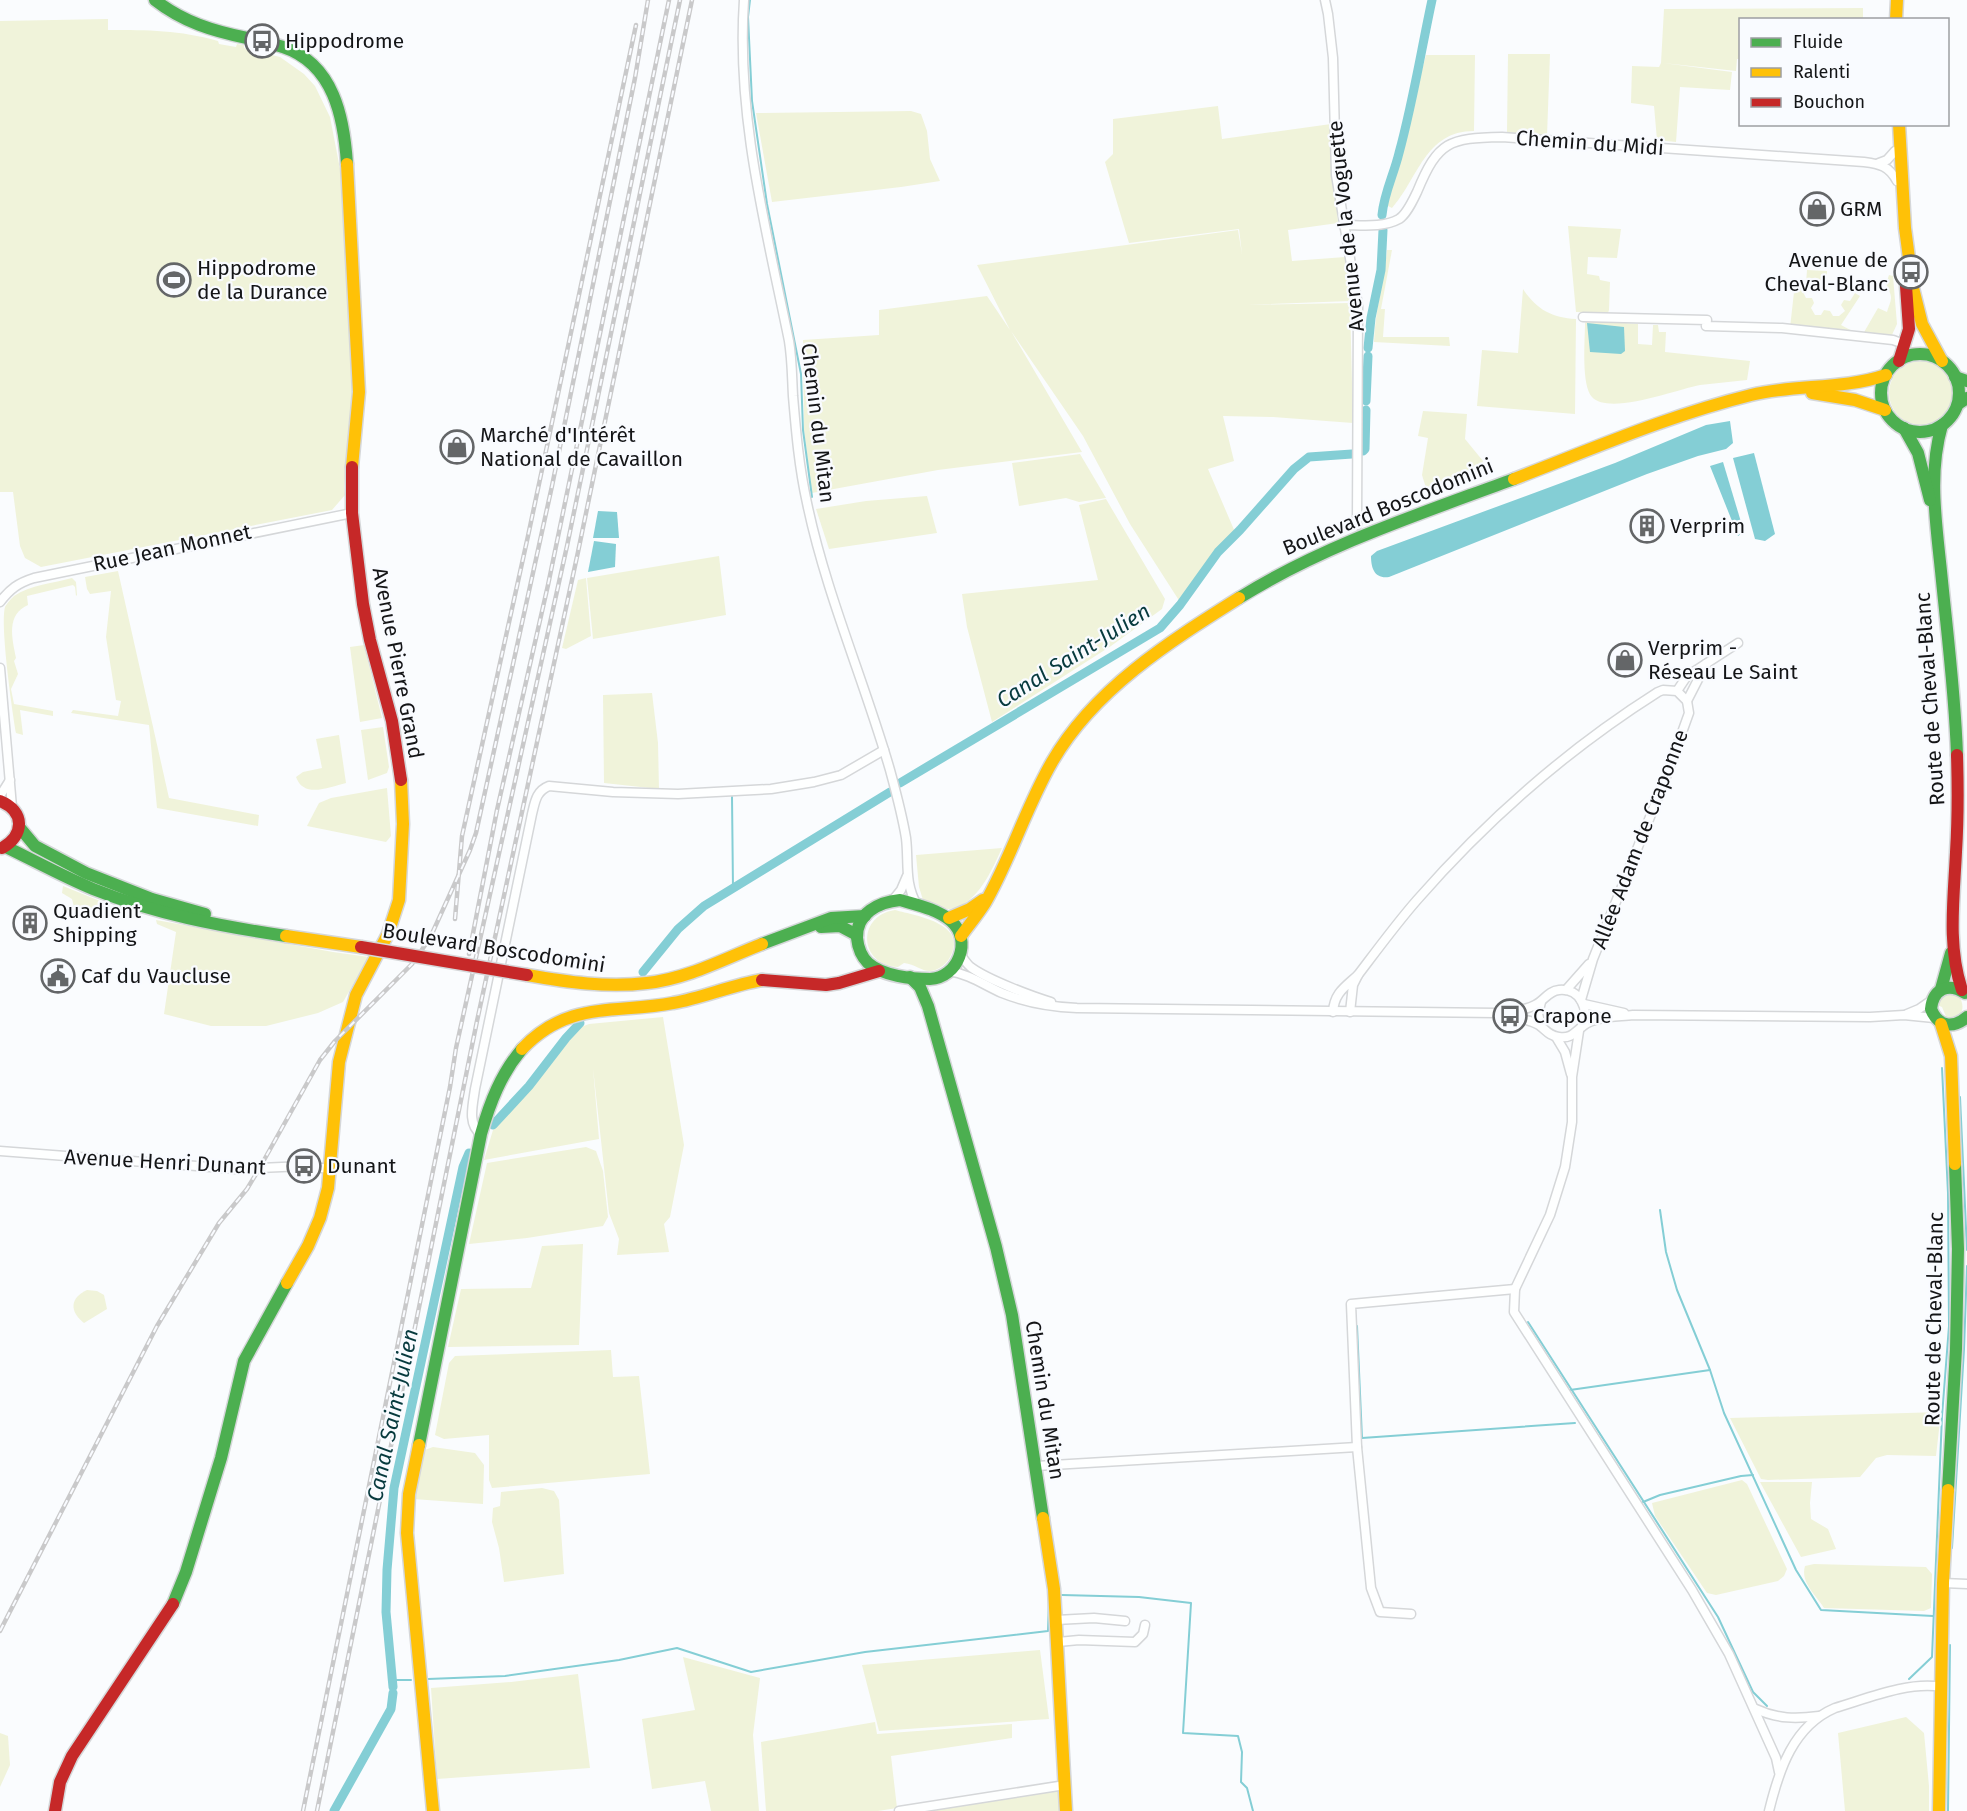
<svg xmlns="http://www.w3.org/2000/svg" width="1967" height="1811" viewBox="0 0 1967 1811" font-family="'Fira Sans',sans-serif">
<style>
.green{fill:#f0f3da}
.water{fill:#84ced5}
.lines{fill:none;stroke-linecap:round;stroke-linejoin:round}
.stream{stroke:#84ced5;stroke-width:2}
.canal{stroke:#84ced5;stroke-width:9}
.street-casing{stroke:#d5d7d9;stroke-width:11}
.fast-casing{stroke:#d5d7d9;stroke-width:15}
.slow-casing{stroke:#d5d7d9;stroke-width:15}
.jam-casing{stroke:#d5d7d9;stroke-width:15}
.street{stroke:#feffff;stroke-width:8}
.fast{stroke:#4caf50;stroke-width:12}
.slow{stroke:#ffc107;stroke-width:12}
.jam{stroke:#c62828;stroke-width:12}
.rail-casing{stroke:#c9c9ca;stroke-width:4.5}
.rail{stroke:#f9fbff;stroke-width:2;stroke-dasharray:7;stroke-linecap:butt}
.jam-bridge-casing{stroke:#d5d7d9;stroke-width:15;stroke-linecap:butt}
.jam-bridge{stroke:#c62828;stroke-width:12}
.labels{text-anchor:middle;stroke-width:4.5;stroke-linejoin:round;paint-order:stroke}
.poi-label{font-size:21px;fill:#141517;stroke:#f9fbff;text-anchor:start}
.street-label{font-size:21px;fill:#141517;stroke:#f9fbff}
.water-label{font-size:22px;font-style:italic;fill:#073a3e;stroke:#f9fbff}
</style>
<rect width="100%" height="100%" fill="#fafcfe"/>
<g class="green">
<path d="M1863,8V19L1740,20V59H1737L1736,71L1663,63L1732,72L1730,90L1680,87L1676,142L1657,140L1654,106L1631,103L1632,66L1659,67L1661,63L1664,9Z"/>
<path d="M108,19V30C149,30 179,30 218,41L219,44L236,47L237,44L244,45V48L280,57L304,74L315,86L330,117L346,200L352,359L353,395L351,427L344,487L345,495L332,510L41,567L25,558L20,546L13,492H0V21Z"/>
<path d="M1508,54H1550L1547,136L1507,132Z"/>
<path d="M1426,55H1475L1474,131C1425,131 1418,179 1392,208L1386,205Z"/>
<path d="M1218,106L1222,139L1331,124L1338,223L1288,230L1292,261L1345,257L1350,301L1247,305L1350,303L1353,423L1273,417L1223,416L1234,461L1208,469L1235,532L1216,552L1180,602L1130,524L1083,436L1011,331L1082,452L938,470L812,493L804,430L803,340L879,335V310L987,296L1010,330L977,265L1238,230L1242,254L1239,229L1129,243L1105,162L1113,154V119Z"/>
<path d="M911,111L921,114L927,131L930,159L940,181L901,187L772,202L756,113Z"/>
<path d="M1568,226L1621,229L1617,258L1588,257L1587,274L1599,276L1600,280L1610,282L1609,310L1608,313L1576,312Z"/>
<path d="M1387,250H1392L1381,309H1385L1383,337H1449L1450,346L1374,342C1375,311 1384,281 1387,250Z"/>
<path d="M1807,270L1827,271V285L1823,281H1817L1812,286H1806L1803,292L1806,298H1812L1814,303L1811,308L1815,315H1821L1824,310L1830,311L1833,316H1839L1845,311L1841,305L1844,300L1850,301L1855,293L1860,296L1841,325L1856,333L1790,328L1795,283L1806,284Z"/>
<path d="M1889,275L1893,276L1897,324L1891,337L1863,334L1878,308L1887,312C1891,299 1894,299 1886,284Z"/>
<path d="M1523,289C1536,309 1552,318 1576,319L1575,414L1477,406L1482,350L1518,353Z"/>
<path d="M1588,320L1638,324V344L1652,345L1653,325H1658L1659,332H1666L1665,352L1750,361L1747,380C1731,382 1716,383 1700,385C1678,389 1609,416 1592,397C1581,385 1585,340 1585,323Z"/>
<circle cx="1921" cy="393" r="32"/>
<path d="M1423,411L1467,414L1465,439L1483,461L1480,468L1426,488L1422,475L1428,438L1418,436Z"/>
<path d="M1080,454L1106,498L1079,502L1066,498L1019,506L1012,463Z"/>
<path d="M927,496L937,533L829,549L816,509L866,501Z"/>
<path d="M1106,499L1165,599L1162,609L1111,646L992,722L967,627L962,594L1098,580L1079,505Z"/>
<path d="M719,556L726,615L593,639L587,578Z"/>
<path d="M118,571L169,798L259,815L258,826L157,808L149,725L71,713L73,710L118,716L121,701L116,700L106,637L111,591L90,594L87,589L85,577Z"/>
<path d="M72,578L76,582L77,595L76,596L75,587L73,585L27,596L28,605C6,615 12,637 16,658L14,661L18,674L11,689L14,704L53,711V716L20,710L23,735L16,733C12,709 0,625 5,607C7,603 12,598 14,596C30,585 54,583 72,578Z"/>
<path d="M586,578L591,636L566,649L562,648L578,580Z"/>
<path d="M364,645L382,718L360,722L350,647Z"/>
<path d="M652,693L658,743L659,789L604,783L603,695Z"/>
<path d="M383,727L389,767L387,773L368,780L361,730Z"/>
<path d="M339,735L346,783C329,787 304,799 296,777L303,772L322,768L316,739Z"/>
<path d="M387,788L391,836L386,842L307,826L319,803L331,798Z"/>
<path d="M1002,848C992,870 977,905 950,909C941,910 931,904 923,900L919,887L916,855Z"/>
<path d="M63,886L110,905L108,910L74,907L72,899L62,893Z"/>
<path d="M895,910C917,916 971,924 949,959C945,965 937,971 930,971C921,971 915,964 904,963L898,967C859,965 856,916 895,910Z"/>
<path d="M156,920L333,952L369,957L343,1002L318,1013L266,1026H211L164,1014L176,932L157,924Z"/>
<path d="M1947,993L1958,995C1967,1006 1962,1020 1947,1019L1942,1007L1937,1005L1942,996Z"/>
<path d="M663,1017L684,1145L670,1217L664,1224L669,1252L617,1255L619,1239L609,1213L593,1068L599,1139L484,1160L493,1130L581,1027L589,1024Z"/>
<path d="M586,1147L596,1151L603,1171L608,1217L603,1226L527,1238L469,1244L487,1163Z"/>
<path d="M583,1244L579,1345L448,1347L461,1289L531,1288L542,1246Z"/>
<path d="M87,1290L97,1291L104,1295L107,1309L84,1323C69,1311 70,1298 87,1290Z"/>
<path d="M611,1350L613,1377L639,1376L650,1474L492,1488L489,1480V1435L444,1439L435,1435L449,1363L455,1356Z"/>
<path d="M1941,1412L1936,1456L1887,1455L1876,1458L1860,1477L1768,1480L1761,1479L1730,1418Z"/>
<path d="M433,1447L475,1453L484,1465L483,1504L413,1499L422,1451Z"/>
<path d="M1742,1480L1747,1484L1787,1569L1784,1576L1778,1581L1716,1595L1707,1593L1655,1516L1652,1503Z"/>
<path d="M1760,1482H1812L1810,1503L1811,1519L1828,1529L1836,1549L1801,1557Z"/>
<path d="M542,1488L554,1491L559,1500L564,1574L504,1582L499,1548L492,1522L493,1508L500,1506L501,1492Z"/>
<path d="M1814,1564L1926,1567L1932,1574L1931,1608L1924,1611L1824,1608C1816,1595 1800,1582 1805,1566Z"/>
<path d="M1040,1650L1049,1719L879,1731L862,1665Z"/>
<path d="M683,1657L760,1678L753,1735L759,1811H711L705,1781L652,1789L642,1719L695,1710Z"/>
<path d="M578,1674L590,1768L437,1779L431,1688L511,1682Z"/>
<path d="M1906,1717L1924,1733L1929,1786V1811H1845L1838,1733Z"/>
<path d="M875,1722L877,1734L1012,1724V1738L891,1756L897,1808L878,1811H766L761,1742Z"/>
<path d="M0,1733L8,1736L10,1765L0,1787Z"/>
<path d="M1060,1789L1061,1811H919Z"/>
</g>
<g class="water">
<path d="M1587,323L1624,327L1625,351L1621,354L1590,352Z"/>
<path d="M1730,421L1733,443L1726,449L1698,456L1647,474L1389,577C1375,579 1371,569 1371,556L1377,551L1615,463L1706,425Z"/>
<path d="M1754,453L1775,534L1765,541L1755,539L1733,458Z"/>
<path d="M1723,462L1744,532L1738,536L1710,466Z"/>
<path d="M598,511L617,512L619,538H593Z"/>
<path d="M594,541L616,544L615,567L588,572Z"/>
</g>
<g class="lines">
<g class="stream">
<path d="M750,0L748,17L752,101L767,204L801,374L803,430L812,497"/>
<path d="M732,797L733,889"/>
<path d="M1960,1097L1967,1250"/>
<path d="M1660,1210L1666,1252L1677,1290L1710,1370L1724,1413L1796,1570L1821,1610L1933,1616"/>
<path d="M1528,1322L1718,1617L1753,1692L1767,1706"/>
<path d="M1357,1326L1362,1438L1575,1423"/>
<path d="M1570,1390L1710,1370"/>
<path d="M1643,1502L1660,1495L1741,1476L1753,1475"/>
<path d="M1952,1548L1964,1349L1967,1266"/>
<path d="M1062,1595L1139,1597L1191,1603L1183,1733L1238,1736L1242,1752L1241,1782L1247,1788L1253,1811"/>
<path d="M428,1679L505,1676L619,1660L677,1648L751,1672L865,1652L1048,1631L1049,1599"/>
<path d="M1909,1679L1932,1657L1942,1416L1949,1326L1948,1193L1942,1068"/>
<path d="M392,1680H411"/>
<path d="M1948,1811L1950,1645"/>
</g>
<g class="canal">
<path d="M1382,215C1384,193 1394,174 1399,153C1413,102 1421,51 1432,0"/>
<path d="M1368,348L1371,318L1381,270L1383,230"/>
<path d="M1366,401L1368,356"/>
<path d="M1363,451L1365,449L1366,410"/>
<path d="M900,783L1160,628L1180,605L1218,552L1240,530L1294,469L1309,457L1352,454"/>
<path d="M643,972L678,929L704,906L890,792"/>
<path d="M493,1125L529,1086L566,1038L580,1023"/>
<path d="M393,1687L386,1612L387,1570L394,1488L463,1167L469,1153"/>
<path d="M334,1811L391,1709L393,1693"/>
</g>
<defs>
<g id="street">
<path d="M744,0C736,116 766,228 789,341C792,359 792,378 793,396C796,432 799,467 807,503C826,594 864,680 890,770C896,792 902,814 906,838C909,863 904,882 917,905"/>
<path d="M1325,0L1328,14L1333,58L1336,175L1358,306L1357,525"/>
<path d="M1879,163L1887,160L1895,151"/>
<path d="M1343,225C1361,225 1383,228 1399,219C1407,214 1413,200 1417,192C1438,141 1449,138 1502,137L1864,162C1880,164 1889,166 1897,181"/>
<path d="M1583,317L1707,320L1706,326L1782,328L1893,340L1904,344"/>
<path d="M0,602C10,589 18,583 34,578L352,513"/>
<path d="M0,668L12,807"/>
<path d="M1677,691L1687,676L1738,643"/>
<path d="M1687,701L1706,664"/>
<path d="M0,796L10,780"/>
<path d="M893,900L901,890L907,876"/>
<path d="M960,954C964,959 967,965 972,968C989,980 1031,996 1051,1002"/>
<path d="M949,971C969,974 984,985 1002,993C1027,1003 1051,1007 1077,1008L1497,1013C1509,1012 1524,1011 1535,1005C1544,1001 1548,991 1559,990C1580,988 1590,1009 1582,1026"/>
<path d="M1358,975C1377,950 1396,924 1417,900C1487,820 1568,749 1658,692L1663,690L1677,691L1687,701L1689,713L1666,777L1593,959L1581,1000"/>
<path d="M1566,990L1589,964"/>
<path d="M1541,1002L1538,1014L1541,1026"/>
<path d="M1584,1004L1624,1013"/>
<path d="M1333,1012C1334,993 1345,987 1358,975L1353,985L1350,1012"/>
<path d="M1907,1014L1919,1009L1932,1000"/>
<path d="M1503,1015C1515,1017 1529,1019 1539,1025C1546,1030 1549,1036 1559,1037C1571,1039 1575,1032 1583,1026C1595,1016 1618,1017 1633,1015L1870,1017L1904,1015L1934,1018"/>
<path d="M1579,1031L1572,1077V1122L1565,1167L1550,1215L1515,1289L1514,1312L1692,1590L1729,1654L1776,1758L1779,1772"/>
<path d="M1556,1037L1565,1052L1571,1074"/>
<path d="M481,1134C467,1125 473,1104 475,1089L532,814C535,802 536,791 549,786L613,792L678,794L771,789L814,782L841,775L884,750"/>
<path d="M0,1151L236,1169L304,1166L330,1169"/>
<path d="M1036,1466L1357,1447"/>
<path d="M1943,1583L1967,1584"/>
<path d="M1411,1614L1380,1612L1371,1588L1357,1447L1351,1304L1515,1289"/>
<path d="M1056,1620L1094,1618L1125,1621"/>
<path d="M1058,1642L1079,1640L1135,1642L1143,1634L1145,1625"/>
<path d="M1756,1709C1777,1719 1796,1719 1819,1716"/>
<path d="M899,1811L1065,1785"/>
<path d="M1769,1811C1779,1770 1793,1726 1835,1708C1866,1699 1909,1681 1941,1687"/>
</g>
<g id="fast">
<path d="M155,0C183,22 213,31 247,38C259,41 272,43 283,47C334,64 344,118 347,164"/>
<circle cx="1920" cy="393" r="39"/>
<path d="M1955,377L1967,381"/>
<path d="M1958,404L1967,398"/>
<path d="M1942,425C1928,473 1936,522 1941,571C1947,632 1955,693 1957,755"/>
<path d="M1904,428L1918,453L1930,500"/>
<path d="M1239,598C1324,545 1420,514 1514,479"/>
<path d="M20,828L35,846L86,873L152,899L205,914"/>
<path d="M6,847C35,861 64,877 93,889C155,914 220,926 286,936"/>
<path d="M900,900C917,905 937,909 951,921C973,940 958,978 930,979C911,979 883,976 868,963C861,956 858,948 857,938C856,913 879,902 900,900Z"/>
<path d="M821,927L840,926L857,935"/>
<path d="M762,944L831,918L865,916"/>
<path d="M910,977L920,987L928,1006L996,1247L1012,1315L1043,1518"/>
<path d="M1941,989L1951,953"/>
<path d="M1965,993C1948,982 1933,989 1931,1009C1938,1027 1953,1029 1967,1017"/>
<path d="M419,1445L481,1134C490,1102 501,1074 522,1049"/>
<path d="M1948,1490L1956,1349L1958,1249L1955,1164"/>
<path d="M173,1604L186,1572L221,1458L244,1361L287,1283"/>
</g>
<g id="slow">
<path d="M1896,20L1897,0"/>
<path d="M1899,124L1905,228L1913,288L1922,324L1942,361"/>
<path d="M347,164L359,392L352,467"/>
<path d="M1812,393L1855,400L1885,410"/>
<path d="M1514,479C1592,449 1670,415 1751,395C1795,384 1842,390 1886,375"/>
<path d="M949,918L970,909L983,900"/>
<path d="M286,936L361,947"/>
<path d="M961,936C969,925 978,914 985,903C1011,858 1026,807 1052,762C1094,689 1169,642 1239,598"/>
<path d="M527,975C567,982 607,988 647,983C687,979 726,958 762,944"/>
<path d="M1941,1024L1951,1056L1955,1164"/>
<path d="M522,1049C568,1000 615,1014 673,1003C703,998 731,985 762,980"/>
<path d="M287,1283L308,1246L320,1218L328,1188L339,1062L356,995L388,934L399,900L403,824L401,780"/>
<path d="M419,1445L409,1494L407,1533L433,1811"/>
<path d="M1043,1518L1054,1589L1066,1811"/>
<path d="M1939,1811L1943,1583L1948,1490"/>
</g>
<g id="jam">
<path d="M1899,361L1909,329L1906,286"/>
<path d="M352,467V513L363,604L370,640L392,721L401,780"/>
<path d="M1957,755C1958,787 1958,820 1956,852C1954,897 1947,946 1962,990"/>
<path d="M0,801C25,811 25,835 2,848"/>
<path d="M762,980L826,985L839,983L879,971"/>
<path d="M55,1811L60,1782L72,1756L173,1604"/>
</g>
</defs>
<use href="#street" class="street-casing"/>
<use href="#fast" class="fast-casing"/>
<use href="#slow" class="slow-casing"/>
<use href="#jam" class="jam-casing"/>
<use href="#street" class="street"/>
<use href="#fast" class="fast"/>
<use href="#slow" class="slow"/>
<use href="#jam" class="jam"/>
<defs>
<g id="rail">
<path d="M455,919L462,836L528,536L636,25"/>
<path d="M469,954L497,810L548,585L669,0"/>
<path d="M0,1631L157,1326L219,1223L247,1189L259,1169L320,1060L335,1041L412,964L430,938L470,850L476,833L552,486L635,78L648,0"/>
<path d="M303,1811L450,1087L456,1048L567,546L680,0"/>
<path d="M317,1811L477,1021L578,552L692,0"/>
</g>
</defs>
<use href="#rail" class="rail-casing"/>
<use href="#rail" class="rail"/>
<defs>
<path id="jam-bridge" d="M361,947L527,975"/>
</defs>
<use href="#jam-bridge" class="jam-bridge-casing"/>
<use href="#jam-bridge" class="jam-bridge"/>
</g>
<defs>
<symbol id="bus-ring" viewBox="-11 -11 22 22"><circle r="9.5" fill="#f9fbff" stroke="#646668" stroke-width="1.5"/><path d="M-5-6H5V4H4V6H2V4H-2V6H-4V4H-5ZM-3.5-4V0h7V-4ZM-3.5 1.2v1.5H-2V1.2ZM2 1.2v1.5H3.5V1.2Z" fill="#646668"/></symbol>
<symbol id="shop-ring" viewBox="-11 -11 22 22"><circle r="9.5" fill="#f9fbff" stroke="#646668" stroke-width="1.5"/><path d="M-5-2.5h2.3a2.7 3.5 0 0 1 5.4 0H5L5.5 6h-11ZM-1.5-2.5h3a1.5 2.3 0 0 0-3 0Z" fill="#646668"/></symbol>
<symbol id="stadium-ring" viewBox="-11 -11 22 22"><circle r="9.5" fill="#f9fbff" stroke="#646668" stroke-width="1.5"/><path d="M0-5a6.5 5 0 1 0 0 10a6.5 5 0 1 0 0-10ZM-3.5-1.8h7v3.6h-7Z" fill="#646668"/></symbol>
<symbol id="building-ring" viewBox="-11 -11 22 22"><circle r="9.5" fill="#f9fbff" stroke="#646668" stroke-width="1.5"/><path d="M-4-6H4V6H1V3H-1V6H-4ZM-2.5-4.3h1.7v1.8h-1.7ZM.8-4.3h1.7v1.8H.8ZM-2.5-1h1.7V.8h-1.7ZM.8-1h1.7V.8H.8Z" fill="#646668"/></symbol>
<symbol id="civic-ring" viewBox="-11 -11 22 22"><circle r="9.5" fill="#f9fbff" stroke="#646668" stroke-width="1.5"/><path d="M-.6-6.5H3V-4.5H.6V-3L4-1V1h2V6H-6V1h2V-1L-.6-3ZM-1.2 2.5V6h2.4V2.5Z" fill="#646668"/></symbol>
</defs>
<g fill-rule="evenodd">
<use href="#bus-ring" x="243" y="22" width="38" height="38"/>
<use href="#shop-ring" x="1798" y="190" width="38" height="38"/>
<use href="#bus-ring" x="1892" y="253" width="38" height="38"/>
<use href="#stadium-ring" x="155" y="261" width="38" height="38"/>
<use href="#shop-ring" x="438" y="428" width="38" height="38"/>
<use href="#building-ring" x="1628" y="507" width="38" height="38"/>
<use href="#shop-ring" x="1606" y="641" width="38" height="38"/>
<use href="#building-ring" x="11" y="904" width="38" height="38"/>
<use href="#civic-ring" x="39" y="957" width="38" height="38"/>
<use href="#bus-ring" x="1491" y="997" width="38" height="38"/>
<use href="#bus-ring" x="285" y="1147" width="38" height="38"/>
</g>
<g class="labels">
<g class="poi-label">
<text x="285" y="48">Hippodrome</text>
<text x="1840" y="216">GRM</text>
<text x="1888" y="267" text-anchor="end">Avenue de<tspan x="1888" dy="24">Cheval-Blanc</tspan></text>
<text x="197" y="275">Hippodrome<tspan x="197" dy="24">de la Durance</tspan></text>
<text x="480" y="442">Marché d'Intérêt<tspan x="480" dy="24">National de Cavaillon</tspan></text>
<text x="1670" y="533">Verprim</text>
<text x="1648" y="655">Verprim -<tspan x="1648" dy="24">Réseau Le Saint</tspan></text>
<text x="53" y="918">Quadient<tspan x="53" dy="24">Shipping</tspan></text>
<text x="81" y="983">Caf du Vaucluse</text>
<text x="1533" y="1023">Crapone</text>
<text x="327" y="1173">Dunant</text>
</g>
<g class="street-label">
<text transform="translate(1590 143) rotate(4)" y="7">Chemin du Midi</text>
<text transform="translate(1346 226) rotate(-96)" y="7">Avenue de la Voguette</text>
<text transform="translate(818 423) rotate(83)" y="7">Chemin du Mitan</text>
<text transform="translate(1388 507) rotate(-22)" y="7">Boulevard Boscodomini</text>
<text transform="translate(172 548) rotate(-12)" y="7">Rue Jean Monnet</text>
<text transform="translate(398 663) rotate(79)" y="7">Avenue Pierre Grand</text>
<text transform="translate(1930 699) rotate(-94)" y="7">Route de Cheval-Blanc</text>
<text transform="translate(1640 839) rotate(-69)" y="7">Allée Adam de Craponne</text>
<text transform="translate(494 948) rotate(9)" y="7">Boulevard Boscodomini</text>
<text transform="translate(165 1162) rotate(3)" y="7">Avenue Henri Dunant</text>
<text transform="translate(1934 1319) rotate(-89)" y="7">Route de Cheval-Blanc</text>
<text transform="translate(1045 1400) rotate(81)" y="7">Chemin du Mitan</text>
</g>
<g class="water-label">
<text transform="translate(1073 655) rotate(-32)" y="8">Canal Saint-Julien</text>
<text transform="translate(392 1415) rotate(-78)" y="8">Canal Saint-Julien</text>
</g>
</g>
<rect x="1739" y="18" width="210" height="108" fill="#f9fbff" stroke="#9d9fa2" stroke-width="1.5"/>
<rect x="1751" y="38" width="30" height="9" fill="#4caf50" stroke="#9d9fa2" stroke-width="1.5"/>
<text x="1793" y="48" font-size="18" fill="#141517">Fluide</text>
<rect x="1751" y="68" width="30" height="9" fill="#ffc107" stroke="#9d9fa2" stroke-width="1.5"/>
<text x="1793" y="78" font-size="18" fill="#141517">Ralenti</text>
<rect x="1751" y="98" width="30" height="9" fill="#c62828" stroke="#9d9fa2" stroke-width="1.5"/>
<text x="1793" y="108" font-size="18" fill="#141517">Bouchon</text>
</svg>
